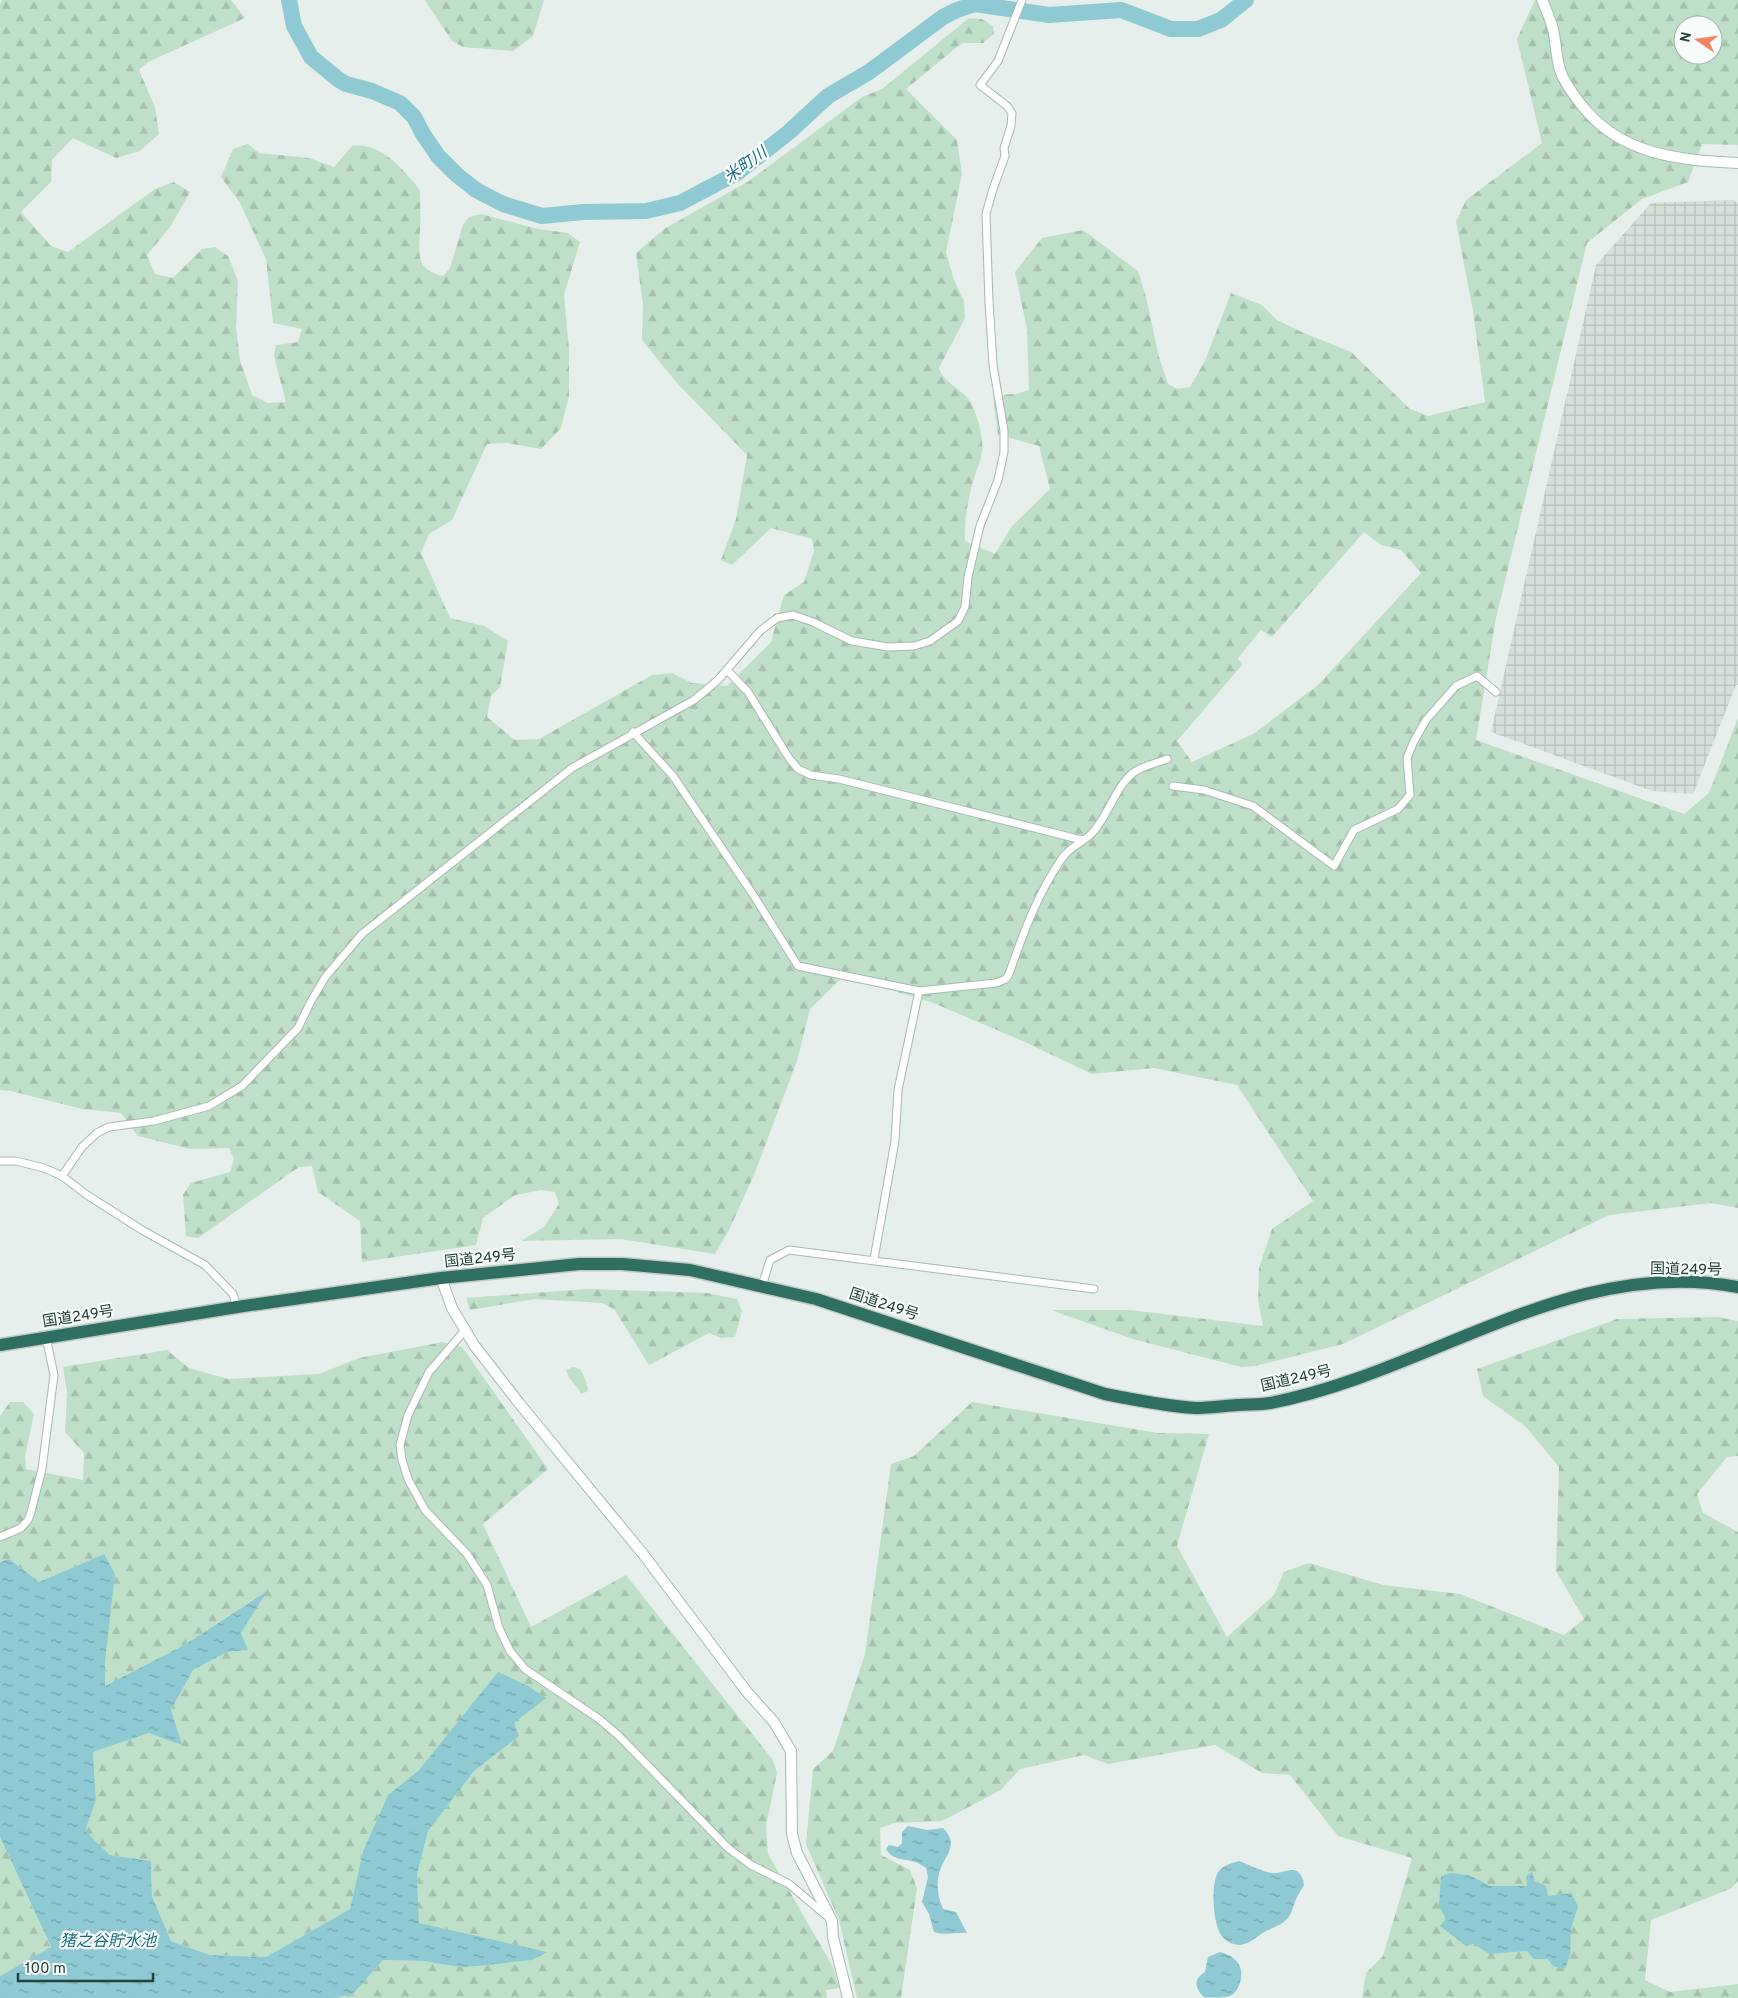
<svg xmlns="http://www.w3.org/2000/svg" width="1738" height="1998" viewBox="0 0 1738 1998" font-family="Overpass,'Noto Sans JP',sans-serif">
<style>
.industrial{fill:url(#industrial-grid)}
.grass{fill:#bfe0c8}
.forest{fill:url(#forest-firs);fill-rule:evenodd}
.water{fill:url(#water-ripples)}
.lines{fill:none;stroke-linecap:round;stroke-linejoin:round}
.river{stroke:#8ec9d4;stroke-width:16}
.street-casing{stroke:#a8b8b2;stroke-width:9}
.secondary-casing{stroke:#a4bbb3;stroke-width:12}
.highway-casing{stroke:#c2cac8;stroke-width:15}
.street{stroke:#fff;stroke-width:7}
.secondary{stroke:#fff;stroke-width:10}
.highway{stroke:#2f6f62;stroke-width:12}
.labels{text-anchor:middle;stroke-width:4.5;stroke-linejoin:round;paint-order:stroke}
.street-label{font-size:15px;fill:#24423a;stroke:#f7fbf9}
.water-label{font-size:16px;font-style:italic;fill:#1c6f80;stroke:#f7fbf9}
</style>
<defs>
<pattern id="industrial-grid" width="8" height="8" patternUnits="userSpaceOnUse" patternTransform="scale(1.25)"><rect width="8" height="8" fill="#d4dfda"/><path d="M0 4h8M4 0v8" fill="none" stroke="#b6c1bc"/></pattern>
<pattern id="forest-firs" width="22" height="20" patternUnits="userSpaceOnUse" patternTransform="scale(1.25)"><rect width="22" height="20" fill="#bfe0c8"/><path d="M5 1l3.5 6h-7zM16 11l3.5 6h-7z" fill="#a4c1ad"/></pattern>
<pattern id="water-ripples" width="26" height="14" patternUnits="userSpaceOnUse" patternTransform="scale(1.25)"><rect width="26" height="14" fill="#8ec9d4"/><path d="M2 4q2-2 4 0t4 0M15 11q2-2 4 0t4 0" fill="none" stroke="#74a5ad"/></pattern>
</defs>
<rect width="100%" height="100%" fill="#e6efeb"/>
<path class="industrial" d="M1733,200L1738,203V685H1736L1693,794L1652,791L1491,732L1596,265L1651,203Z"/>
<path class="grass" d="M573,1367L580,1369C583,1374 588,1385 588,1391L581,1394C577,1384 569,1382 566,1370Z"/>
<g class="forest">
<path d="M2,0H231L245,18L148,62L139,70L155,107L159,134L140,151L116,158L73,138L52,160L51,182L21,212L51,246L68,252L155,189L174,182L190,192L170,227L147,255L155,274L173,278L202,249L215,247L228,256L238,281L236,327L240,360L252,395L268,403L286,402L274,356L276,345L298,342L302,329L273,323L266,259L240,203L221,177L233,149L248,144L259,153L309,158L334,167L352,146C382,142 403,170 420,190C420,203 421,217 420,230C419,253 415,270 443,276L450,268L463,225L469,217L481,214L538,229L568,233L580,242L564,295L569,349V396L561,428L541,449L507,443L487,444L452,520L429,534L421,553L450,618L484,626L508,641L500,687L491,696L487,717L515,740L539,739L652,675L672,673L692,683L727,686L771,642L784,595L804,582L814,551L812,539L771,528L732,565L721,560L736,519L747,455L676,382L642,340L643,305L636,253L664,229L749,181L862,97L882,89L969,18L982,19L993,26L994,34L983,43H962L906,89L957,140L962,174L946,252L954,280L964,301L965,318L939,368C944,385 967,390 973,407C978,419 984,439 982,452C981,460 977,469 974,478C968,499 964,519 965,541L995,554L1012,526L1050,489L1039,446L998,435L993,395L1016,394L1029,390L1027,329L1015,272L1042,238L1083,230L1138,271L1146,297L1159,357L1168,384L1177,389L1190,387L1205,361L1231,293L1262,305L1277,320L1304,333L1351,352L1410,409L1428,416L1485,402L1473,311L1456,222L1466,200L1542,143L1517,39L1535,0H1738V145L1702,144L1688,182L1642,199L1587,243L1496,618L1476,740L1684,814L1709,793L1738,718V1208L1711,1203L1609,1215L1343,1344L1255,1366L1241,1367L1133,1339L1051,1310H1130L1263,1326L1258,1300L1259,1268L1272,1229L1313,1201L1237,1085L1154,1068L1092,1074L1025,1042L931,1002L844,976L810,1009L797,1061L754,1175L729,1230L715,1254L621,1239L521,1241L544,1227L559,1204L555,1192L542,1190L515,1195L483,1218L476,1245L362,1262L360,1221L318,1192L312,1166L299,1167L198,1238L186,1236L183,1195L191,1183L230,1172L234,1159L229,1148L190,1149L138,1136L121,1113L82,1109L11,1091L0,1090V4ZM1683,25H1713V55H1683ZM1364,532L1381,545L1401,550L1421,573L1318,685L1253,734L1192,762L1177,741L1242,665L1238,658L1261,630L1272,637Z"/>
<path d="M425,0H544L533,36L513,51L463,47L452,41Z"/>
<path d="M587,1289L707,1293L737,1299L742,1311L735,1337L721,1338L709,1333L649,1365L614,1309L602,1303L535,1299L470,1310L466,1298Z"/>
<path d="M1717,1317L1738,1321V1456L1727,1457L1697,1494L1703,1513L1738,1532V1881L1730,1889L1651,1920L1645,1980L1670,1992L1738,1984V1998H1362L1366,1973L1383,1956L1412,1858L1338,1836L1290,1775L1262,1773L1215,1745L1108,1764L1084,1755L1020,1769L1001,1790L942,1821L894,1823L880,1828L881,1855L910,1870L917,1888L901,1998H857L839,1920L806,1844L813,1769L833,1751L865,1654L891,1464L914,1456L972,1402L1158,1433L1209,1434L1177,1546L1227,1637L1274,1595L1284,1572L1309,1563L1383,1585L1460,1594L1564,1635L1584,1619L1556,1571L1559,1467L1526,1427L1483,1396L1477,1369L1617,1319Z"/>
<path d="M443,1342L462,1347L548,1469L483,1524L531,1627L626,1575L773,1760L777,1773L766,1826L768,1854L833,1967L839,1988L826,1990L827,1998H335L353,1994L383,1960L422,1961L460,1967L546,1952L419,1924L417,1875L428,1831L474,1771L519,1736L419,1770L388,1795L363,1851L350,1909L266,1957L210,1955L171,1941L152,1896L151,1861L110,1855L84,1831L96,1800L93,1752L149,1733L171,1710L193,1670L227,1652L247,1650L241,1633L265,1592L186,1644L105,1686L104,1554L39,1582L9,1559L0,1562V1416L10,1402H23L34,1414L25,1456L26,1469L83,1480L84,1453L65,1432L67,1392L63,1367L167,1350L189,1368L228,1379L319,1374L359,1358Z"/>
<path d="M0,1837L51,1948L0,1976Z"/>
</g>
<g class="water">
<path d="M104,1554L115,1574L105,1661V1686L186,1644L267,1591L241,1633L248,1650L227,1652L193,1670L171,1710L182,1745L149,1733L93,1752L96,1800L85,1831L110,1855L151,1861L152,1896L171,1941L210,1955L266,1957L350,1909L363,1851L388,1795L419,1770L498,1672L528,1686L546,1698L514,1723L519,1736L474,1771L428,1831L417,1875L419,1923L547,1952L532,1960L477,1966L460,1967L422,1961L383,1960L353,1994L335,1998H0V1976L51,1947L0,1837V1562L9,1559L39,1582Z"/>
<path d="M908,1826L927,1830L943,1828C961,1846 943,1856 939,1874C936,1887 938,1896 943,1909L956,1912L967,1933C955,1932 946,1936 934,1932L929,1914L922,1902L928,1877L926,1868C923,1866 919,1863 915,1862C903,1858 893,1861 886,1849L889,1845L898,1847L902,1843V1832Z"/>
<path d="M1239,1861C1251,1865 1264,1874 1277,1873C1284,1872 1290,1868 1297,1871C1302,1875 1303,1879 1304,1885C1301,1890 1297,1896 1295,1902C1292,1908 1292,1914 1287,1919C1282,1925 1271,1928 1264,1932C1256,1937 1250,1944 1240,1945C1233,1945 1225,1941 1221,1935C1213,1924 1210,1882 1219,1871C1223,1865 1233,1863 1239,1861Z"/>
<path d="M1532,1872L1535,1881L1546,1886L1548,1896L1571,1893L1578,1906L1571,1929L1570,1955L1565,1969L1553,1966L1548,1959H1534L1527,1951L1489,1954L1474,1944L1466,1946L1440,1926L1446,1919L1439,1906L1441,1876L1450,1873L1469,1875L1490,1886H1527L1526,1876Z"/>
<path d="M1220,1952C1226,1954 1233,1956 1237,1962C1245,1971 1241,1988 1232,1995C1226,1998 1212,1998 1204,1997C1195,1988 1193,1979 1205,1972L1208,1957Z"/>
</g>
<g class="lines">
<path class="river" d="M289,0L294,26L311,57L339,80L346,84L372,91L400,103L414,117L423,134L438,156L457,175L476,190L503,204L542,216L583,212L646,211L680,203L737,173L789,132L828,96L869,72L943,17L957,10L975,4L1049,15L1121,10L1171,29H1198L1221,20L1246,0"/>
<defs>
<g id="street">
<path d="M727,670L748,692L789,758L798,769L811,775L839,779L1082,840"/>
<path d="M633,732L673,776L752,893L798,966L919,991L996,983L1006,979L1009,974C1023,934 1038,892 1063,857C1071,846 1084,842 1092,833C1108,817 1115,787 1133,773C1142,766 1157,763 1167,759"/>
<path d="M1173,786L1204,790L1253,806L1334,866L1354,830L1398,809L1410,795L1407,758L1414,741L1426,720L1456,686L1477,676L1496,692"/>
<path d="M0,1161H16L44,1168L62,1176L87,1195L142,1230L205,1265L233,1294L237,1307"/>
<path d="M62,1176L82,1147L97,1133L109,1127L154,1121L209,1106L242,1086L298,1028L311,1001L326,976L362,934L572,768L694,700L718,680L760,631L777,618L793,615L813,622L852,641L888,647L914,646L930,641L958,621L965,607L968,577L980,526L998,480L1004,452V431L993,365L989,302L986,214L993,189L1005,156L1004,148L1011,126L1012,113L1007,106L980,85L998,61L1022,0"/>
<path d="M874,1259L895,1141L898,1090L919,991"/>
<path d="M762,1286L770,1260L789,1250L1094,1289"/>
<path d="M466,1329L429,1372L408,1415L400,1445L402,1460L408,1479L425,1510L467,1554L487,1585L499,1628L510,1651L525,1669L599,1719L619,1736L728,1848L751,1865L789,1884L828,1917"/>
<path d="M0,1537L21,1528L28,1520L31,1512L42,1469L54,1375L46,1337"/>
</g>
<g id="secondary">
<path d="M1542,0C1546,9 1550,19 1553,29C1556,42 1556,57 1560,70C1564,82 1572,93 1580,103C1619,155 1678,160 1738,163"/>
<path d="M441,1278L452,1308L474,1345L519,1403L643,1554L747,1692L774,1722L791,1751L792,1834L797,1853L832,1921L833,1937L848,1998"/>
</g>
<path id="highway" d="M0,1345L237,1307L441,1278L579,1264H622L690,1270L816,1299L1105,1394C1135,1400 1165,1406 1195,1408C1209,1408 1223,1406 1237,1405C1248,1404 1260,1405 1270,1403C1428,1373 1571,1255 1738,1287"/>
</defs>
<use href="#street" class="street-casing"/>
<use href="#secondary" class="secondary-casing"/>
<use href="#highway" class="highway-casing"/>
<use href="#street" class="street"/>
<use href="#secondary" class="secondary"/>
<use href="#highway" class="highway"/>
</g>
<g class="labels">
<g class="street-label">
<text transform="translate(480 1258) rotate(-6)" y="5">国道249号</text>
<text transform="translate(1686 1269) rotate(1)" y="5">国道249号</text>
<text transform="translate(884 1304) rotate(18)" y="5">国道249号</text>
<text transform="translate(78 1316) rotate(-9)" y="5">国道249号</text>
<text transform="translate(1296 1378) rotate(-13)" y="5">国道249号</text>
</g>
<g class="water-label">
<text transform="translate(745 164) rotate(-36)" y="6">米町川</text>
<text x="108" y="1946">猪之谷貯水池</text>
</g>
</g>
<g transform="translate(1698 40) rotate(283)"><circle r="24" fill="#f7fbf9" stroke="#a3b1ad"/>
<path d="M0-4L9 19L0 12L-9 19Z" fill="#f4845f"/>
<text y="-8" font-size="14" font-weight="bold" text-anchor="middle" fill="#24423a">N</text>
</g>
<path d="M18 1973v8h135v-8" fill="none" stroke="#24423a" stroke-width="2.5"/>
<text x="25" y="1973" font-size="15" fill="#24423a" stroke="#f7fbf9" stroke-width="4" paint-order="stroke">100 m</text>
</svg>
